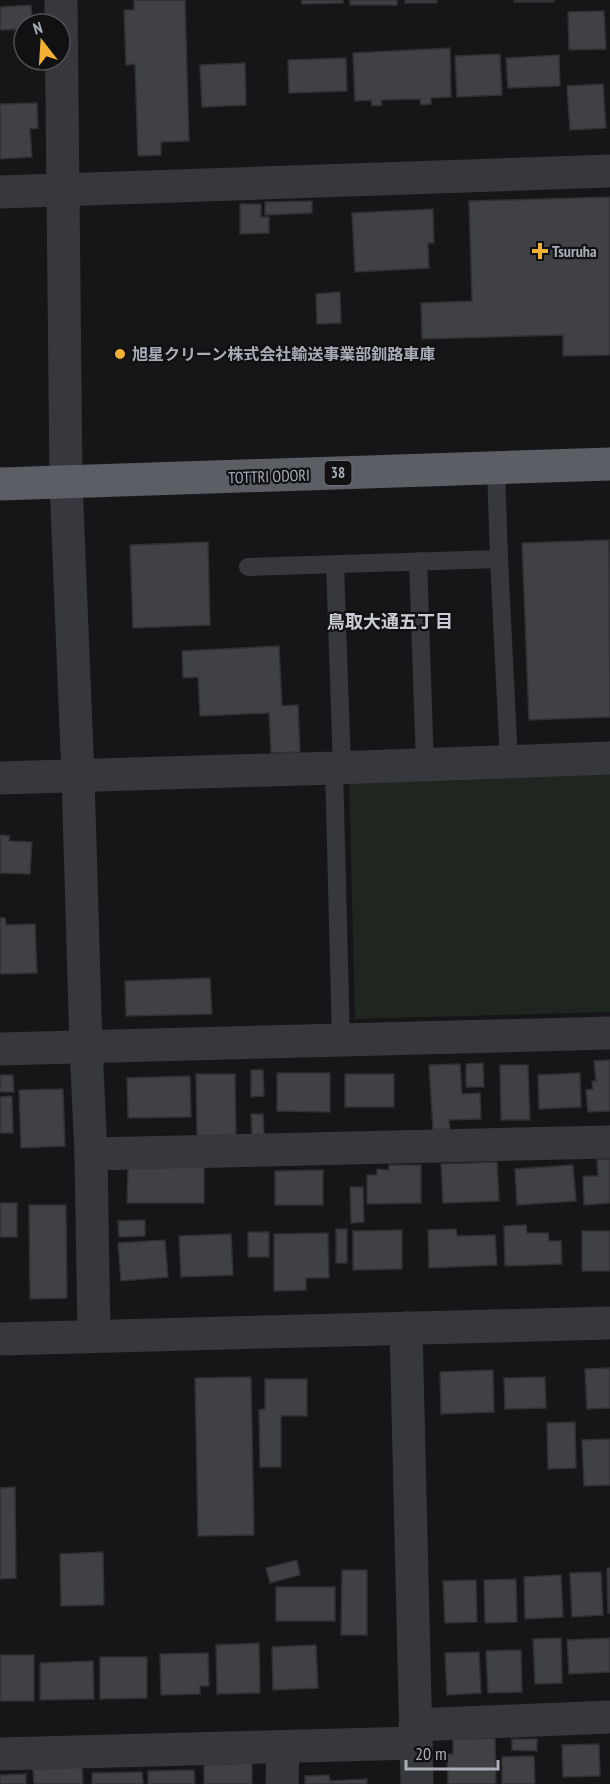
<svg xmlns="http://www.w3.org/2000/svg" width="610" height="1784" viewBox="0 0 610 1784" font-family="'PT Sans Narrow','Noto Sans JP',sans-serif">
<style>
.green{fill:#1e261f}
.building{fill:#404145;stroke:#303034;stroke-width:1.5}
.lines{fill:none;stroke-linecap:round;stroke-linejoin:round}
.service{stroke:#37383d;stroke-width:18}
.minor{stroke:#37383d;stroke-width:33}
.trunk{stroke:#5b5e65;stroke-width:33}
.poi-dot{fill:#f2b134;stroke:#111113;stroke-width:2}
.labels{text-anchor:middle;stroke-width:4.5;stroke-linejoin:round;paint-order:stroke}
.shield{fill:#111113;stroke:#7b7e86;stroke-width:1.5}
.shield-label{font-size:15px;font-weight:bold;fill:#a8adb8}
.poi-label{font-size:16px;font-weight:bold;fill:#a8adb8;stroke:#111113;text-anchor:start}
.street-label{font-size:16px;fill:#a8adb8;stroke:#111113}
.neighbourhood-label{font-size:18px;font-weight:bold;fill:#c9ccd4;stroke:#111113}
</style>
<rect width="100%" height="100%" fill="#161618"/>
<path class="green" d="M610,771V1012L355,1019L349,779Z"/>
<g class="building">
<path d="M134,0H185L189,141L161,142V155L138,156L135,64L126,65L124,10H134Z"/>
<path d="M302,0H343V3L302,4Z"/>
<rect x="350" y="0" width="47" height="5"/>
<rect x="405" y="0" width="32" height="3"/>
<rect x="514" y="0" width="40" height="2"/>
<path d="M31,5L32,24H24V29L0,30V7Z"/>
<path d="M604,11L606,49L569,50L568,12Z"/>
<path d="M450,48L451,97L431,98V104L421,105L420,99L381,100L382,105L372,106L371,100L355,101L353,53Z"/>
<path d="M500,54L502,95L457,97L455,56Z"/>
<path d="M559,55L560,86L508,88L506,58Z"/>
<path d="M346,58L347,91L289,93L288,60Z"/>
<path d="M245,63L246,105L202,107L200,65Z"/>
<path d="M603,84L606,128L570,130L567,86Z"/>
<path d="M37,103L38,128L30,129L32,157L0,159V104Z"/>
<path d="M610,197V355L563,356V335L422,339L421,303L472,301L469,201Z"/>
<path d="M312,201V213L265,215V202Z"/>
<path d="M240,204H261V217H269V233L240,234Z"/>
<path d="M433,209L434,243H428L429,268L355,272L352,213Z"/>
<path d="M340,292L341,323L317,324L316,294Z"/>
<path d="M609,540L610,717L529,720L522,543Z"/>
<path d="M208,542L210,625L133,628L130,545Z"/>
<path d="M279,646L282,706L298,705L300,752L271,753L269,713L200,716L198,677L183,678L182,651Z"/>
<path d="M0,835L10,836L9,841L32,842L30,874L0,873Z"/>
<path d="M0,918H5L6,925L35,924L37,973L0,974Z"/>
<path d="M210,978L212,1014L126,1016L125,981Z"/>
<path d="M610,1060V1111L588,1112L586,1090L593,1089L592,1081H596L594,1061Z"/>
<path d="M483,1063L484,1087H466V1064Z"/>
<path d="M460,1064L462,1094L480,1093L481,1119L449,1120L450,1129L433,1130L429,1065Z"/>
<path d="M500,1065H528L530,1120H501Z"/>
<path d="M251,1070H263L264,1096L251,1097Z"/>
<path d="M277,1073H330V1112L277,1111Z"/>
<path d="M580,1073L581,1107L539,1109L538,1075Z"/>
<path d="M196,1074H235L236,1137H197Z"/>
<rect x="345" y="1074" width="49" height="33"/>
<path d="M0,1075H13L14,1092H0Z"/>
<path d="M190,1076L191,1117L128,1118L127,1078Z"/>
<path d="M63,1089L65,1146L21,1148L19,1090Z"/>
<path d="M12,1096L13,1133H0V1097Z"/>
<path d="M251,1114H263L264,1136L252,1137Z"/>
<path d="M610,1159V1203L584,1205L583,1176H598L597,1160Z"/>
<path d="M497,1162L499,1201L443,1203L441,1164Z"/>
<path d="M389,1165H421V1203L367,1204V1175H377V1169L389,1170Z"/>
<path d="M573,1165L576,1201L517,1205L515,1169Z"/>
<path d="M128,1167H204V1203H127Z"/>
<path d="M323,1170V1205H275V1171Z"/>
<path d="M350,1187H363L364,1222L351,1223Z"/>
<rect x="0" y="1203" width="17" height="34"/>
<path d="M29,1205H66L67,1298L30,1299Z"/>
<path d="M145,1220V1236L119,1237L118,1221Z"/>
<path d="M526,1225L527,1233H548L549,1241H561L562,1264L505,1266L504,1226Z"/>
<rect x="336" y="1229" width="11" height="34"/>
<path d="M456,1229L457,1236L495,1235L497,1265L429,1268L428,1230Z"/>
<path d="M402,1230V1269L353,1270V1231Z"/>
<rect x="582" y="1231" width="28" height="40"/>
<rect x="248" y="1232" width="21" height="25"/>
<path d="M328,1233L329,1278H306V1290L274,1291V1234Z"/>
<path d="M231,1234L233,1275L181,1277L179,1236Z"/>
<path d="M165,1240L168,1277L121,1281L118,1243Z"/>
<path d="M610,1368V1408L587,1409L585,1369Z"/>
<path d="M493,1370L494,1412L441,1414L440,1372Z"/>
<path d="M251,1377L254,1535L198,1536L195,1378Z"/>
<path d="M545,1377L546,1408L505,1409L504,1378Z"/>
<path d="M265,1379H307V1416H281V1467H260L259,1410L265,1409Z"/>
<path d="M575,1422L576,1468L548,1469L547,1423Z"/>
<path d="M610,1439V1485L584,1486L582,1440Z"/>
<path d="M15,1487L16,1578L0,1579V1488Z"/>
<path d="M103,1552L104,1605L61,1606L60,1554Z"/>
<path d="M297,1560L300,1575L270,1583L266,1568Z"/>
<path d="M607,1568H610V1613H608Z"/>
<path d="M342,1570H367V1635H341Z"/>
<path d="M601,1572L603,1615L572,1617L570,1573Z"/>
<path d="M561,1575L563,1617L525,1619L524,1577Z"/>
<path d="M516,1579L517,1622L485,1623L484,1580Z"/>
<path d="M476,1580L477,1622L445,1623L443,1581Z"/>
<rect x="276" y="1587" width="59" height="34"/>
<path d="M561,1638L562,1683L535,1684L533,1639Z"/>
<path d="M610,1638V1672L569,1674L567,1640Z"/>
<path d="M259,1643L260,1693L217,1694L216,1645Z"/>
<path d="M316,1645L318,1688L273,1690L272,1647Z"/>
<path d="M521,1650L522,1692L488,1693L486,1651Z"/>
<path d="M479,1652L481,1693L447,1695L445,1653Z"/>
<path d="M208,1653L209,1686H200V1694L161,1695L160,1654Z"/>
<rect x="0" y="1655" width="34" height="46"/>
<path d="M100,1657H147V1698L100,1699Z"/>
<path d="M93,1661L94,1699L40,1700V1663Z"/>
<path d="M495,1738L496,1784H448L447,1754H453V1739Z"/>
<path d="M512,1739H537V1751L512,1750Z"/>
<path d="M599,1744L600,1776L563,1777L562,1745Z"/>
<path d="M534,1756L535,1784H502V1757Z"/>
<path d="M252,1763V1784H204V1765Z"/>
<path d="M82,1767L83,1784H34L33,1769Z"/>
<path d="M194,1770L195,1784H148V1771Z"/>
<path d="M142,1772L143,1784H92V1773Z"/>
<path d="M26,1774V1784H0V1775Z"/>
<path d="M329,1775L330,1781L367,1779V1784H305V1776Z"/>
</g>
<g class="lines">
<g class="service">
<path d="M499,559L509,762"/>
<path d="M418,561L425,765"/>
<path d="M335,564L342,768"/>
<path d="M248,567L499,559L496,468"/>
<path d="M334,768L341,1040"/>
</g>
<g class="minor">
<path d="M61,0L66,482L78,776L86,1047L91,1154L94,1336"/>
<path d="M0,192L610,171"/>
<path d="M0,778L334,768L610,758"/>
<path d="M0,1049L610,1033"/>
<path d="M91,1154L610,1142"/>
<path d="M406,1328L417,1784"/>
<path d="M0,1339L610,1323"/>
<path d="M415,1725L610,1717"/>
<path d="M0,1754L416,1743"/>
<path d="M282,1784L283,1747"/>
</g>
<path class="trunk" d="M0,484L610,464"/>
</g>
<g class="poi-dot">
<path d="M537 242h6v6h6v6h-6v6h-6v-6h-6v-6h6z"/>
<circle cx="120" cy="354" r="6"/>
</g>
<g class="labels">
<rect class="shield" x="324.5" y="461" width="27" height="24" rx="4.5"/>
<g class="shield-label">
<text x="338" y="478">38</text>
</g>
<g class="poi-label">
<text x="552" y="257">Tsuruha</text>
<text x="132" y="360">旭星クリーン株式会社輸送事業部釧路車庫</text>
</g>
<g class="street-label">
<text transform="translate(269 476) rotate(-2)" y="6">TOTTRI ODORI</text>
</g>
<g class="neighbourhood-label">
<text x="390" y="628">鳥取大通五丁目</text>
</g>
</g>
<g transform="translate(42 42) rotate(343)"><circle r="28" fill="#111113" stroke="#4d4f55" stroke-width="1.5"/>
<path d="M0-4.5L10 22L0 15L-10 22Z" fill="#f2b134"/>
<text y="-9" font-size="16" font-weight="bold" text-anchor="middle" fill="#a8adb8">N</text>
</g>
<path d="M406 1760v9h92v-9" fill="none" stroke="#a8adb8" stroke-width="3"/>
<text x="415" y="1760" font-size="18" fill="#a8adb8" stroke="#111113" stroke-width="4.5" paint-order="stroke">20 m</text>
</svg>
